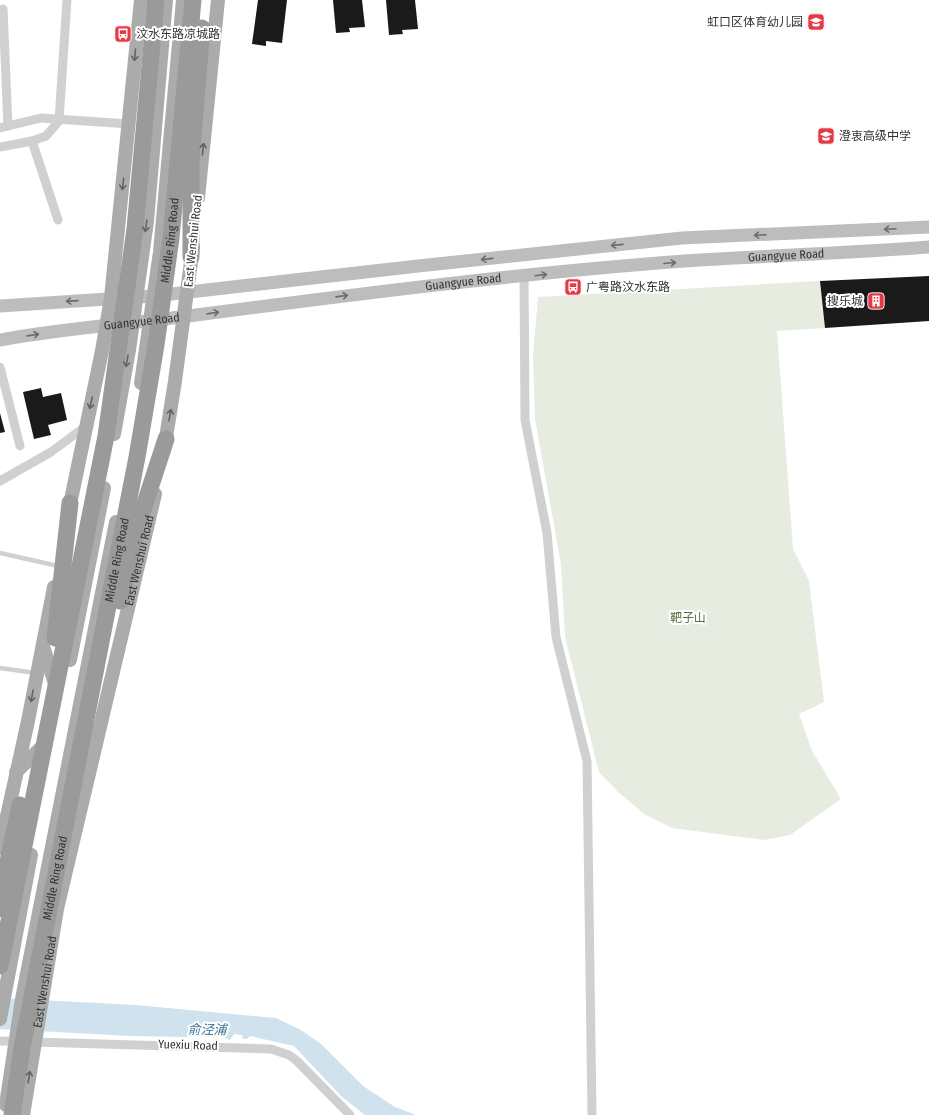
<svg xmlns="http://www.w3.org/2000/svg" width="929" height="1115" viewBox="0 0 929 1115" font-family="'Fira Sans Condensed','Noto Sans SC',sans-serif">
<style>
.green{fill:#e6ecdf}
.water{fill:#cfe2ee}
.building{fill:#1a1a1a}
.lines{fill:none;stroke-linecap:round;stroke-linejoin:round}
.lane{stroke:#d0d0d0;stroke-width:4.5}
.street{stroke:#d0d0d0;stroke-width:9}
.secondary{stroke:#bdbdbd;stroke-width:13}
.primary{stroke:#ababab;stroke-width:14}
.highway{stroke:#9a9a9a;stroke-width:17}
.highway-bridge{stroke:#9a9a9a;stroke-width:17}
.oneway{stroke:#636363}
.oneway2{stroke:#6a6a6a}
.labels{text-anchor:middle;stroke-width:4;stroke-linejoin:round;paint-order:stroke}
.poi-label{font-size:12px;fill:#333;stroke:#fff;text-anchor:start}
.street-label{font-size:12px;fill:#333;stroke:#fff}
.park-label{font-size:12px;fill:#56703f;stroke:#fff}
.water-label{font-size:13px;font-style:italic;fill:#3f7597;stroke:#fff}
</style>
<rect width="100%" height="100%" fill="#fff"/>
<path class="green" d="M820,281L825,328L777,331L793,549L809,581L824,702L799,714L812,751L841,799L790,835L764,840L672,828L644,814L618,792L599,772L565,637L561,564L535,419L533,355L538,297Z"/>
<path class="water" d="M0,998L136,1005L276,1018L301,1030L321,1044L363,1086L395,1107L416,1115H365L341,1096L294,1046L250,1036L247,1039H243L242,1035L234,1034L230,1040L222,1036L186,1037L131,1036L0,1029Z"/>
<g class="building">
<path d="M258,0H287L282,43L266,41V46L252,44Z"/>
<path d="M333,0H362L365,27L349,28L350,32L336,33Z"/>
<path d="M386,0H415L418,29L402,30L403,34L389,35Z"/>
<path d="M929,276V321L825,328L820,281Z"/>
<path d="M41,388L43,397L61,393L67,420L48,425L51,435L34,439L23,392Z"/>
<path d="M0,413L5,432L0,433Z"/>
</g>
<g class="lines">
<g class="lane">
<path d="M0,553L58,566"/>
<path d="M0,668L36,673"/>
</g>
<g class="street">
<path d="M3,9L8,126"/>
<path d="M0,128L41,118L129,124"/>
<path d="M32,141L58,220"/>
<path d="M0,147L32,141L46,136L59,121L67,0"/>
<path d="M524,277L525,420L547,533L556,637L587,761L592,1115"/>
<path d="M0,367L20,446"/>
<path d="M0,481L51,452L86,426"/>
<path d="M0,1041L271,1049L289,1055L297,1061L350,1115"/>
</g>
<g class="secondary">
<path d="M0,306L154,296L418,266L682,238L929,227"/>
<path id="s1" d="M0,340C65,328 130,324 196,315C358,294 521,273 685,261C766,256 848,253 929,247"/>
</g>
<g class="primary">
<path d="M198,198L218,0"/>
<path d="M141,383L160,252L183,0"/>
<path d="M114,434L129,350L147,221L166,0"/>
<path d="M164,450L175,381L193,247"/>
<path d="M68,514L102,351L111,298L141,0"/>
<path d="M43,646L56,687"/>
<path d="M70,660L104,488"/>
<path d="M16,772L46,743"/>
<path d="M0,848L28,721L54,587"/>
<path d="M0,1019L31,855"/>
<path d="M6,1105L22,999L116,522"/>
<path id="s2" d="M23,1115L57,909L155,494"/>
</g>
<g class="highway">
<path d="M191,161V257"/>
<path d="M136,531L166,439"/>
<path d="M55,638L70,503"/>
</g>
<g class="highway-bridge">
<path d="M191,161L202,28"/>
<path d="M120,601L136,531"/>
<path d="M5,910L3,885L20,805"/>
<path d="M0,966L106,436L135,229L156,0"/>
<path id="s3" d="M12,1115L22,1048L137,457L156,345L171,238L193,0"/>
</g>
</g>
<defs><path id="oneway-shaft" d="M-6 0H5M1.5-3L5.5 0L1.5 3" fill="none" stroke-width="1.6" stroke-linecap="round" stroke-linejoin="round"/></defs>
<g class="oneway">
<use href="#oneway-shaft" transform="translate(135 55) rotate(95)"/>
<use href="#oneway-shaft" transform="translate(203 149) rotate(-84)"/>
<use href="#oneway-shaft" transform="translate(123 184) rotate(96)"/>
<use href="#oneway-shaft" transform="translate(146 226) rotate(98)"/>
<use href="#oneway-shaft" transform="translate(127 361) rotate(100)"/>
<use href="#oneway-shaft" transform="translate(91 403) rotate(103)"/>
<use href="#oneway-shaft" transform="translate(170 415) rotate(-80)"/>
<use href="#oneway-shaft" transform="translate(32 696) rotate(101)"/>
<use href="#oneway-shaft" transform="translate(29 1077) rotate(-81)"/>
</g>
<g class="oneway2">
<use href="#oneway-shaft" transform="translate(890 229) rotate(177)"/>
<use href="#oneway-shaft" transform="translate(760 235) rotate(177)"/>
<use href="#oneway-shaft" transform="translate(617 245) rotate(174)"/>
<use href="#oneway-shaft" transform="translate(487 259) rotate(174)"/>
<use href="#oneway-shaft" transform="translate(670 263) rotate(-5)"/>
<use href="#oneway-shaft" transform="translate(541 275) rotate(-7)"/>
<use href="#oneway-shaft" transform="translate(342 296) rotate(-8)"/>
<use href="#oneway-shaft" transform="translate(72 301) rotate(176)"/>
<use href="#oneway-shaft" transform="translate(213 313) rotate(-8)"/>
<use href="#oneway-shaft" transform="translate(33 335) rotate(-8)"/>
</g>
<defs>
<symbol id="school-square" viewBox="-11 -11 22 22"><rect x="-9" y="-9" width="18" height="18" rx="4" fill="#e63946" stroke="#fff"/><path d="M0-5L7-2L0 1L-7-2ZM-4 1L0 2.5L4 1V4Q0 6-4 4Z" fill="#fff"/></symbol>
<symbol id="bus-square" viewBox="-11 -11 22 22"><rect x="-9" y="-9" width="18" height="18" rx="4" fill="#e63946" stroke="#fff"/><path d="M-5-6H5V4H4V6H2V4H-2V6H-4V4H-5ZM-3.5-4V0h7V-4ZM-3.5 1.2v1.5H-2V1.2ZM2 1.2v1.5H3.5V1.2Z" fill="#fff"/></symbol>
<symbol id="building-square" viewBox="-11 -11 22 22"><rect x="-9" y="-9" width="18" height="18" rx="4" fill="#e63946" stroke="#fff"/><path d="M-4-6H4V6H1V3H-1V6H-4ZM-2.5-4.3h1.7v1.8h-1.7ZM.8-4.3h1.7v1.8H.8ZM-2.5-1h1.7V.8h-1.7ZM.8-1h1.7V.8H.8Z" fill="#fff"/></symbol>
</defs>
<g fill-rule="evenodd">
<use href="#school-square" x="806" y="12" width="20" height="20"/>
<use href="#bus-square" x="113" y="24" width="20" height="20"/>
<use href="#school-square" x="816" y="126" width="20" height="20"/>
<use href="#bus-square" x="563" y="277" width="20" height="20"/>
<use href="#building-square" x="866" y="291" width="20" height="20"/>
</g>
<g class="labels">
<g class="poi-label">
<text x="803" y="26" text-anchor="end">虹口区体育幼儿园</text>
<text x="136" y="38">汶水东路凉城路</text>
<text x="839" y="140">澄衷高级中学</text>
<text x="586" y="291">广粤路汶水东路</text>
<text x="863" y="305" text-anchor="end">搜乐城</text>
</g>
<g class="street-label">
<text dy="4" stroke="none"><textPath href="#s3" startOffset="889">Middle Ring Road</textPath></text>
<text transform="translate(193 241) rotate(-84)" y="4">East Wenshui Road</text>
<text dy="4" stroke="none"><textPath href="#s1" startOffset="791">Guangyue Road</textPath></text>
<text dy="4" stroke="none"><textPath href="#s1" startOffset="467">Guangyue Road</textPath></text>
<text dy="4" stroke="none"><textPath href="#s1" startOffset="143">Guangyue Road</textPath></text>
<text dy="4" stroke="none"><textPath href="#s3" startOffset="565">Middle Ring Road</textPath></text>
<text dy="4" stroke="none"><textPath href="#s2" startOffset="567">East Wenshui Road</textPath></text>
<text dy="4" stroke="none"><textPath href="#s3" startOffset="241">Middle Ring Road</textPath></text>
<text dy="4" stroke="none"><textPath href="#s2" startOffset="135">East Wenshui Road</textPath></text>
<text transform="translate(188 1045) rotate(2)" y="4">Yuexiu Road</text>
</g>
<g class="park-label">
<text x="688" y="622">靶子山</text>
</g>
<g class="water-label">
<text transform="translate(207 1029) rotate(1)" y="5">俞泾浦</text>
</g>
</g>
</svg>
